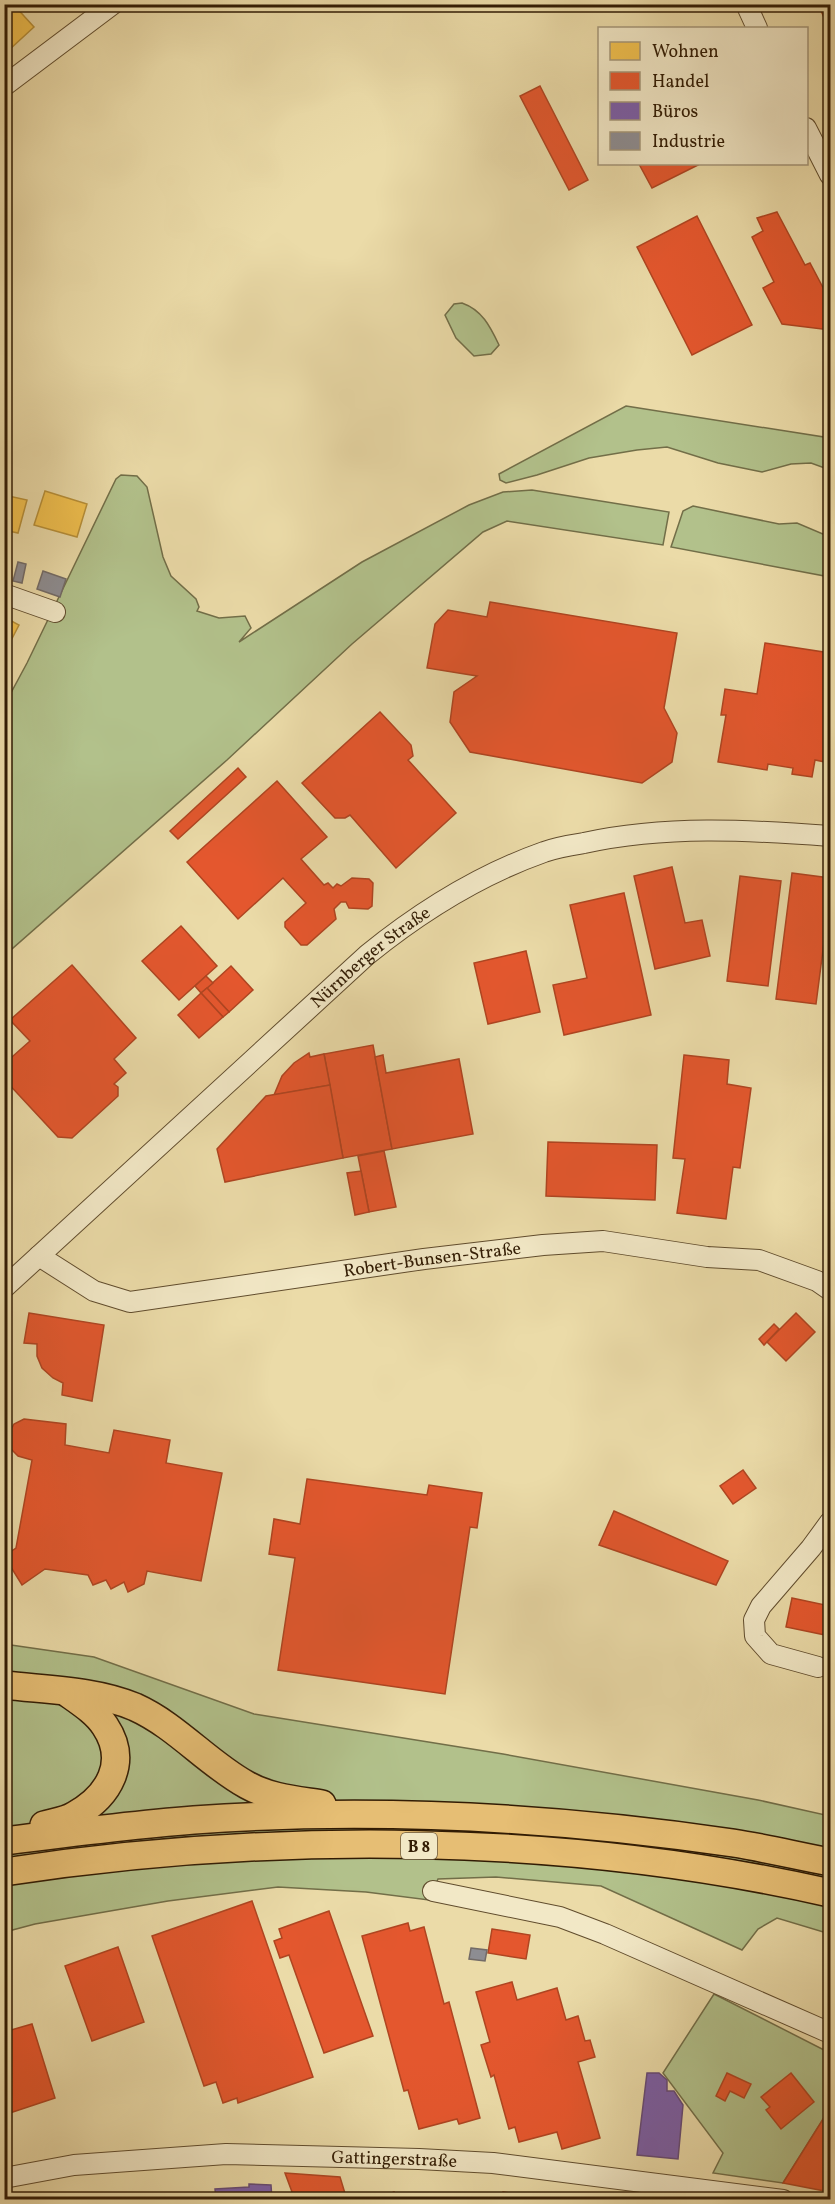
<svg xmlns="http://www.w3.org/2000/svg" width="835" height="2204" viewBox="0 0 835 2204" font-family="Vollkorn,serif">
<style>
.green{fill:#b2c18b;stroke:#726e48;stroke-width:1.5}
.homes{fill:#f2c14e;stroke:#b89038;stroke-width:1.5}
.shops{fill:#e4572e;stroke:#af4521;stroke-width:1.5}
.offices{fill:#7b5ea7;stroke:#654a76;stroke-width:1.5}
.industry{fill:#8d8d92;stroke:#726b67;stroke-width:1.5}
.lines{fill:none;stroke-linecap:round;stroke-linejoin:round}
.minor-casing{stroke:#604c2d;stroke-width:22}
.highway-casing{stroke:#321c04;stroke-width:30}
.minor{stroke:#f2e8c6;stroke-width:20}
.highway{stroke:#e6be74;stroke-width:27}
.labels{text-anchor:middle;stroke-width:6;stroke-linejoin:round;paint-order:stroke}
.shield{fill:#f2e8c6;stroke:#6c593e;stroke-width:1.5}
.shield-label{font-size:16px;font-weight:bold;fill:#321c04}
.street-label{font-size:18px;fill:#321c04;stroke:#f2e8c6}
</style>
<rect width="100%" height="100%" fill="#ebdba8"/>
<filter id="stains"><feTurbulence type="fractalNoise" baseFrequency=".00333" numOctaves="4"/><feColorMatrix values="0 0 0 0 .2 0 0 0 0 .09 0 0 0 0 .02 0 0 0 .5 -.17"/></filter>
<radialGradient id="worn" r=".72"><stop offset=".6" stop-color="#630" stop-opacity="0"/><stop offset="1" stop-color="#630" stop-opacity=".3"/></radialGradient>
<g class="green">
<path d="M462,303C482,310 490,326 499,345L491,354L474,356L456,338L445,315L454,304Z"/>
<path d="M626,406L830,438V470L811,463L791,464L762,472L718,463L667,447L637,450L589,458L537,475L506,483L500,480L499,474Z"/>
<path d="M121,475L137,476L147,487L163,557L171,576L196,599L199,607L197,611L219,618L245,616L251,628L239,642L362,562L469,505L503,492L532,490L669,512L663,545L507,521L483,532L352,644L227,760L5,955V704L27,663L116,479Z"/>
<path d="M693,506L779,524L797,523L830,537V577L671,547L683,511Z"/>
<path d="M4,1644L94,1657L254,1714L503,1754L758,1800L830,1816V1934L777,1918L758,1929L742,1950L601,1886L496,1877L438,1879L429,1900L366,1892L278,1887L168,1901L35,1924L5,1932Z"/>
<path d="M714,1994L830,2053V2094L827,2099L830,2101V2108L783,2183L713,2173L723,2153L663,2073Z"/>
</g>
<g class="homes">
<path d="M4,4H13L34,27L9,50L4,45Z"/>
<path d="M45,491L87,504L77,537L34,525Z"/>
<path d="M4,495L27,500L18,533L4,530Z"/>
<path d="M4,617L19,625L4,654Z"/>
</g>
<g class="shops">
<path d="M818,4H830V31Z"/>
<path d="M540,86L588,180L569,190L520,96Z"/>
<path d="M639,164H700L652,188Z"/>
<path d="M777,212L805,265L810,263L830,301V330L782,324L763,288L774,282L752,237L763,231L757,218Z"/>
<path d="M697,216L752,325L692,355L637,247Z"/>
<path d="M490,602L677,633L664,708L677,733L672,762L642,783L470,752L450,722L454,692L477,676L427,668L435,624L448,610L487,617Z"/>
<path d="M765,643L830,653V763L815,760L812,777L792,774L793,768L768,764L767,770L718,762L726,715H721L725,689L757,694Z"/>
<path d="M380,712L411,745L413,756L408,760L456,813L396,868L350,815L345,818H335L302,783Z"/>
<path d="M238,768L246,777L178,839L170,831Z"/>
<path d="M277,781L327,837L301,859L324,885L328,883L333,888L337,884L341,886L352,878L369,879L373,883L372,906L368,909L349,908L346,902H341L334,909L336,919L307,945H301L285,927V922L306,903L283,878L238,919L187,862Z"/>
<path d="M672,867L685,923L702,920L710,956L655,969L634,876Z"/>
<path d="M792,873L830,878V919H827L816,1004L776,999Z"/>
<path d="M740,876L781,881L768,986L727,981Z"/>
<path d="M624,893L651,1015L564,1035L553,985L587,978L570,905Z"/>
<path d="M181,926L217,966L179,1000L142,961Z"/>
<path d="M526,951L540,1012L488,1024L474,963Z"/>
<path d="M72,965L136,1038L114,1059L126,1073L114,1084L118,1087V1096L72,1138L58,1137L4,1079V1064L30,1041L10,1020Z"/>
<path d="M231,966L253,990L229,1012L207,988Z"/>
<path d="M206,976L213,983L201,993L195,986Z"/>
<path d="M207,988L229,1012L223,1017L201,993Z"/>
<path d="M201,993L223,1017L199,1038L178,1015Z"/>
<path d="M373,1045L392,1149L343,1158L324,1054Z"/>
<path d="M309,1053L310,1057L324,1054L330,1085L274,1095L282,1076L294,1063Z"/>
<path d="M383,1055L386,1073L459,1059L473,1134L392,1149L375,1057Z"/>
<path d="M684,1055L729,1060L727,1084L751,1088L740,1168L733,1167L726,1219L677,1213L685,1159L673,1158Z"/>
<path d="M330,1085L343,1158L225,1182L217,1149L266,1096Z"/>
<path d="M548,1142L657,1145L655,1200L546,1196Z"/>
<path d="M384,1151L396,1207L369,1212L358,1156Z"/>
<path d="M361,1171L369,1212L355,1215L347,1173Z"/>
<path d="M29,1313L104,1325L92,1401L62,1395L63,1383L53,1378L42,1368L37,1356V1344L24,1343Z"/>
<path d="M796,1313L815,1332L786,1361L767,1342Z"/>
<path d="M774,1324L779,1329L764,1345L759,1339Z"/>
<path d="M24,1419L66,1424L65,1445L109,1453L114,1430L170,1440L166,1463L222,1473L201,1581L147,1571L144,1584L128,1592L124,1582L111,1589L106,1580L93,1585L88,1575L45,1569L22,1585L4,1556L16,1548L32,1460L18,1456L9,1447L8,1435L14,1424Z"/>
<path d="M743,1470L756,1488L733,1504L720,1486Z"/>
<path d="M307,1479L427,1495L429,1485L482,1493L477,1528L470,1527L445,1694L278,1670L295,1558L269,1554L274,1519L300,1524Z"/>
<path d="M614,1511L728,1561L716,1585L599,1545Z"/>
<path d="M792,1598L830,1606V1636L786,1627Z"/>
<path d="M252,1901L313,2077L238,2103L237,2098L223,2103L216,2082L204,2086L152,1936Z"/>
<path d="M329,1911L373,2036L324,2053L289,1955L280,1958L274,1941L282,1938L279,1929Z"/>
<path d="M408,1923L410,1931L424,1927L444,2004L449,2002L480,2118L459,2124L457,2119L419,2129L408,2090L404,2091L362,1936Z"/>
<path d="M492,1929L530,1935L526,1959L488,1953Z"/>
<path d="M118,1947L144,2022L92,2041L65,1966Z"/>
<path d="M512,1982L517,2000L557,1988L566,2020L578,2016L585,2041L590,2040L595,2057L578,2062L600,2138L562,2149L557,2132L519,2142L515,2127L509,2129L494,2075L491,2077L481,2045L490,2042L476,1992Z"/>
<path d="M32,2024L55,2098L4,2115V2032Z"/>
<path d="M727,2073L751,2084L744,2098L730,2091L725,2101L716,2096Z"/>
<path d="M791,2073L814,2102L781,2129L766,2110L770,2107L761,2097Z"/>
<path d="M830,2108V2192L783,2183Z"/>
<path d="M285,2173L340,2177L347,2200H295Z"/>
<path d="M394,2192L397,2200H374Z"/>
<path d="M503,2192L531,2196L530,2200H502Z"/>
<path d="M181,2193V2200H116L115,2197Z"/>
<path d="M95,2194L96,2200H37V2197Z"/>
</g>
<g class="offices">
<path d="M647,2073H659L667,2080V2091H674L683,2105L678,2159L637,2155Z"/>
<path d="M249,2184L271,2185L272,2200H216L215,2189L249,2187Z"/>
</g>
<g class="industry">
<path d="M18,562L26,564L22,583L13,581Z"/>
<path d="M43,571L66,579L60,597L37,589Z"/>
<path d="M471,1948L487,1950L485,1961L469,1959Z"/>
</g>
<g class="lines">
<defs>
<g id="minor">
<path d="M746,4L757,28"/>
<path d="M4,86L113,4"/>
<path d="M806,128L830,175"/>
<path d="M4,594L55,612"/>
<path id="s1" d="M39,1256L94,1291L130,1302L424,1259L543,1245L603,1241L707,1257L759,1260L817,1281L830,1290"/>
<path id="s2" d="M4,1288L367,955C420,912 479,875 544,852C557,847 571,845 584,843C666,825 748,830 830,836"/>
<path d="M818,1667L771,1654L755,1636L754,1620L761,1606L811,1548L830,1522"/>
<path d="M433,1891L560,1917L605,1934L830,2033"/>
<path id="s3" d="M4,2178L74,2165L226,2154L419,2159L493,2163L783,2200"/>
</g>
<g id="highway">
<path d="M4,1685C47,1690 95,1690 135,1707C177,1726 207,1763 247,1785C270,1798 297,1800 322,1804"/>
<path d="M44,1825C54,1822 66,1821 75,1815C109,1796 129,1762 105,1726C96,1712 80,1702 66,1692"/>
<path d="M4,1841C67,1833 131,1825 194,1820C373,1807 555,1817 733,1843C765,1848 798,1856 830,1862"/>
<path d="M4,1872C274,1831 564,1833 830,1893"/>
</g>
</defs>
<use href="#minor" class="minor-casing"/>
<use href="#highway" class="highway-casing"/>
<use href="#minor" class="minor"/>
<use href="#highway" class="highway"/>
</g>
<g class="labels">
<rect class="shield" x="401" y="1833" width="36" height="26" rx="4.5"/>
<g class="shield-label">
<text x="419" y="1852">B 8</text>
</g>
<g class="street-label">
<text dy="6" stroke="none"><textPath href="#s2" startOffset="494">Nürnberger Straße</textPath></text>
<text dy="6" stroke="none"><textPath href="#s1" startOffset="408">Robert-Bunsen-Straße</textPath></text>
<text dy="6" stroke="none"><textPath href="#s3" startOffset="392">Gattingerstraße</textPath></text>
</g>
</g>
<rect width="835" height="2204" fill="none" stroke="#ebdba8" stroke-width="24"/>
<rect x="6" y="6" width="823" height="2192" fill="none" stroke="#321c04" stroke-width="3"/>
<rect x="12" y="12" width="811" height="2180" fill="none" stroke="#321c04" stroke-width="1.5"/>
<rect x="598" y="27" width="210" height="138" fill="#f2e8c6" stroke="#a59678" stroke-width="1.5"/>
<rect x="610" y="42" width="30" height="18" fill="#f2c14e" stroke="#a59678" stroke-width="1.5"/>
<text x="652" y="57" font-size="18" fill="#321c04">Wohnen</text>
<rect x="610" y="72" width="30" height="18" fill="#e4572e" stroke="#a59678" stroke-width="1.5"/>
<text x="652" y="87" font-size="18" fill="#321c04">Handel</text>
<rect x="610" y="102" width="30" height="18" fill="#7b5ea7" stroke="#a59678" stroke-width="1.5"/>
<text x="652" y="117" font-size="18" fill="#321c04">Büros</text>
<rect x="610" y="132" width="30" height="18" fill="#8d8d92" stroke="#a59678" stroke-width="1.5"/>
<text x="652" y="147" font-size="18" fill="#321c04">Industrie</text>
<rect width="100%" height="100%" filter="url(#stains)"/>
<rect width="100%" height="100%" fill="url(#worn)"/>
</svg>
